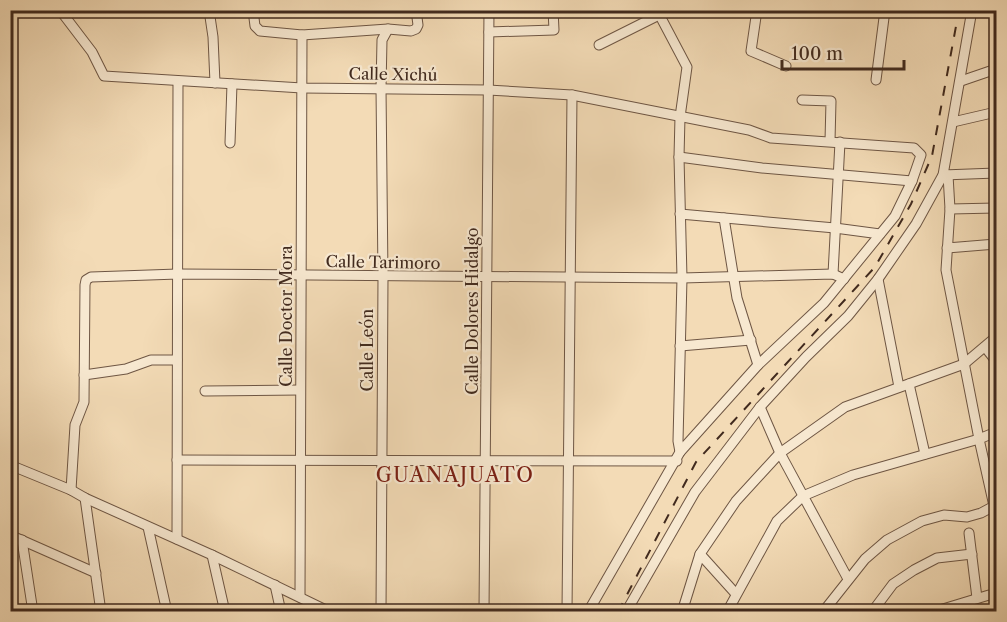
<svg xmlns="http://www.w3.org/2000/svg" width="1007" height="622" viewBox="0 0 1007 622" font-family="'Libre Caslon Text',serif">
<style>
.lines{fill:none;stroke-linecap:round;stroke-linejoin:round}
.minor-casing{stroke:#6e5644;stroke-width:11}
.minor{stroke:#f7e8d0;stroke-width:9}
.rail{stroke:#412a1e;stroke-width:2;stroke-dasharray:10 10;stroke-linecap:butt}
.labels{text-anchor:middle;stroke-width:4.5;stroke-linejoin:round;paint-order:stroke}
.street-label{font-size:16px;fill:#412a1e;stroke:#f7e8d0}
.quarter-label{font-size:20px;letter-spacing:1.5px;fill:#7a1f14;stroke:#f7e8d0}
</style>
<rect width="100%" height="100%" fill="#f3dbb6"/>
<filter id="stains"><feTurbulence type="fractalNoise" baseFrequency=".00333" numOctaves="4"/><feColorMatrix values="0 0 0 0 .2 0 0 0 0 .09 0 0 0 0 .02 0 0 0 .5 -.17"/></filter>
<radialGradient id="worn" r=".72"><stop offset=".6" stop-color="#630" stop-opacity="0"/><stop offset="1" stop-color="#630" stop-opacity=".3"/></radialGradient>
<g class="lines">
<defs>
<g id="minor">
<path d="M60,10L92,52L104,76L302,88L488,90L572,95L749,130L771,138L914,148L921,155L912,181L895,216L824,303L758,365L680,452L588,612"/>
<path d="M209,10L213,37L215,83"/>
<path d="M253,10L255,26L260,31L302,35L388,29L411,31L416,29L418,25L416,10"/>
<path d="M757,10L751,51L786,66"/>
<path d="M659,14L687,67L680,117L679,157L682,278L678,441L680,452"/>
<path d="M489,32L554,30L553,10"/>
<path d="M599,45L669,10"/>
<path d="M876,80L885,10"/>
<path d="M961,81L996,69"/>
<path d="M802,100L831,101L830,141"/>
<path d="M953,122L996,112"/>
<path d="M230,143L232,84"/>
<path d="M679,157L762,168L912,181"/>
<path d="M943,175L996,173"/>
<path d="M948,175L950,209L946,270L979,439L994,506"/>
<path d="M950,209L996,208"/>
<path d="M680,214L835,228L880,234"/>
<path d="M724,218L737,298L758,365"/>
<path d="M947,248L996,244"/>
<path d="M833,274L840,142"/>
<path d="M878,279L899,387"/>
<path d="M680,346L751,340"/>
<path d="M985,347L996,361"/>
<path d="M84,375L126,369L151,360H177"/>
<path d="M909,384L925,454"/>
<path d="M205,391L300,390"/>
<path d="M760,407L780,453L848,579"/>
<path d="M177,460L677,461"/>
<path d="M10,465L71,490L85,498L212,555L330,612"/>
<path d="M71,490L75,425L84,402L85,285L86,280L91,277L178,274L682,278L833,274L844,279"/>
<path d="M85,498L101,612"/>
<path d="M148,527L167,612"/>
<path d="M969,533L977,598"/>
<path d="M10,535L96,573"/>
<path d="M177,539L178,81"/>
<path d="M22,540L33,612"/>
<path d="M700,554L736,594"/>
<path d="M212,555L225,612"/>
<path d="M275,585L281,612"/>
<path d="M300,597L302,35"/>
<path d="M381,612L383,277L381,88L382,40L388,29"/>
<path d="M484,612L489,10"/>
<path d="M567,612L572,95"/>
<path d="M626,612L695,492L760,407L806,357L848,316L878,279L916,224L943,175L972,10"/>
<path d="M682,612L700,554L736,501L780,453L845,407L964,364L996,337"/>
<path d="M727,612L777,521L803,496L853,475L979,439L996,432"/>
<path d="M823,612L865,559L887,540L922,521L944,515L967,517L981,513L996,505"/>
<path d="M872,612L893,584L914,570L937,558L972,554"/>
<path d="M933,612L989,595"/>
</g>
</defs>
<use href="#minor" class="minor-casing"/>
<use href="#minor" class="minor"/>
<path class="rail" d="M618,612L696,462L875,267L911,204L932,156L959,10"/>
</g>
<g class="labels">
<g class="street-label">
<text transform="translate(393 74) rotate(1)" y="6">Calle Xichú</text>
<text transform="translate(383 262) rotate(1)" y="6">Calle Tarimoro</text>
<text transform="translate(472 311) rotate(-90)" y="6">Calle Dolores Hidalgo</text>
<text transform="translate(286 316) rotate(-90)" y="6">Calle Doctor Mora</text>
<text transform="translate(367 350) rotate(-90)" y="6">Calle León</text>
</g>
<g class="quarter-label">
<text x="455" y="482">GUANAJUATO</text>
</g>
</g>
<rect width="1007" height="622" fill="none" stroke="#f3dbb6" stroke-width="36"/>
<rect x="12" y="12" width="983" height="598" fill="none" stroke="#412a1e" stroke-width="3"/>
<rect x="18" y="18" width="971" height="586" fill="none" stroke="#412a1e" stroke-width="1.5"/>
<path d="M782 60v9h122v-9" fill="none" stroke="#412a1e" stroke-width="3"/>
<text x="791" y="60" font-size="18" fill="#412a1e" stroke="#f7e8d0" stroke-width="4.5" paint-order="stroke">100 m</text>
<rect width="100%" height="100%" filter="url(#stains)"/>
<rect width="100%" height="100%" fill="url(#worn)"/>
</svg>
